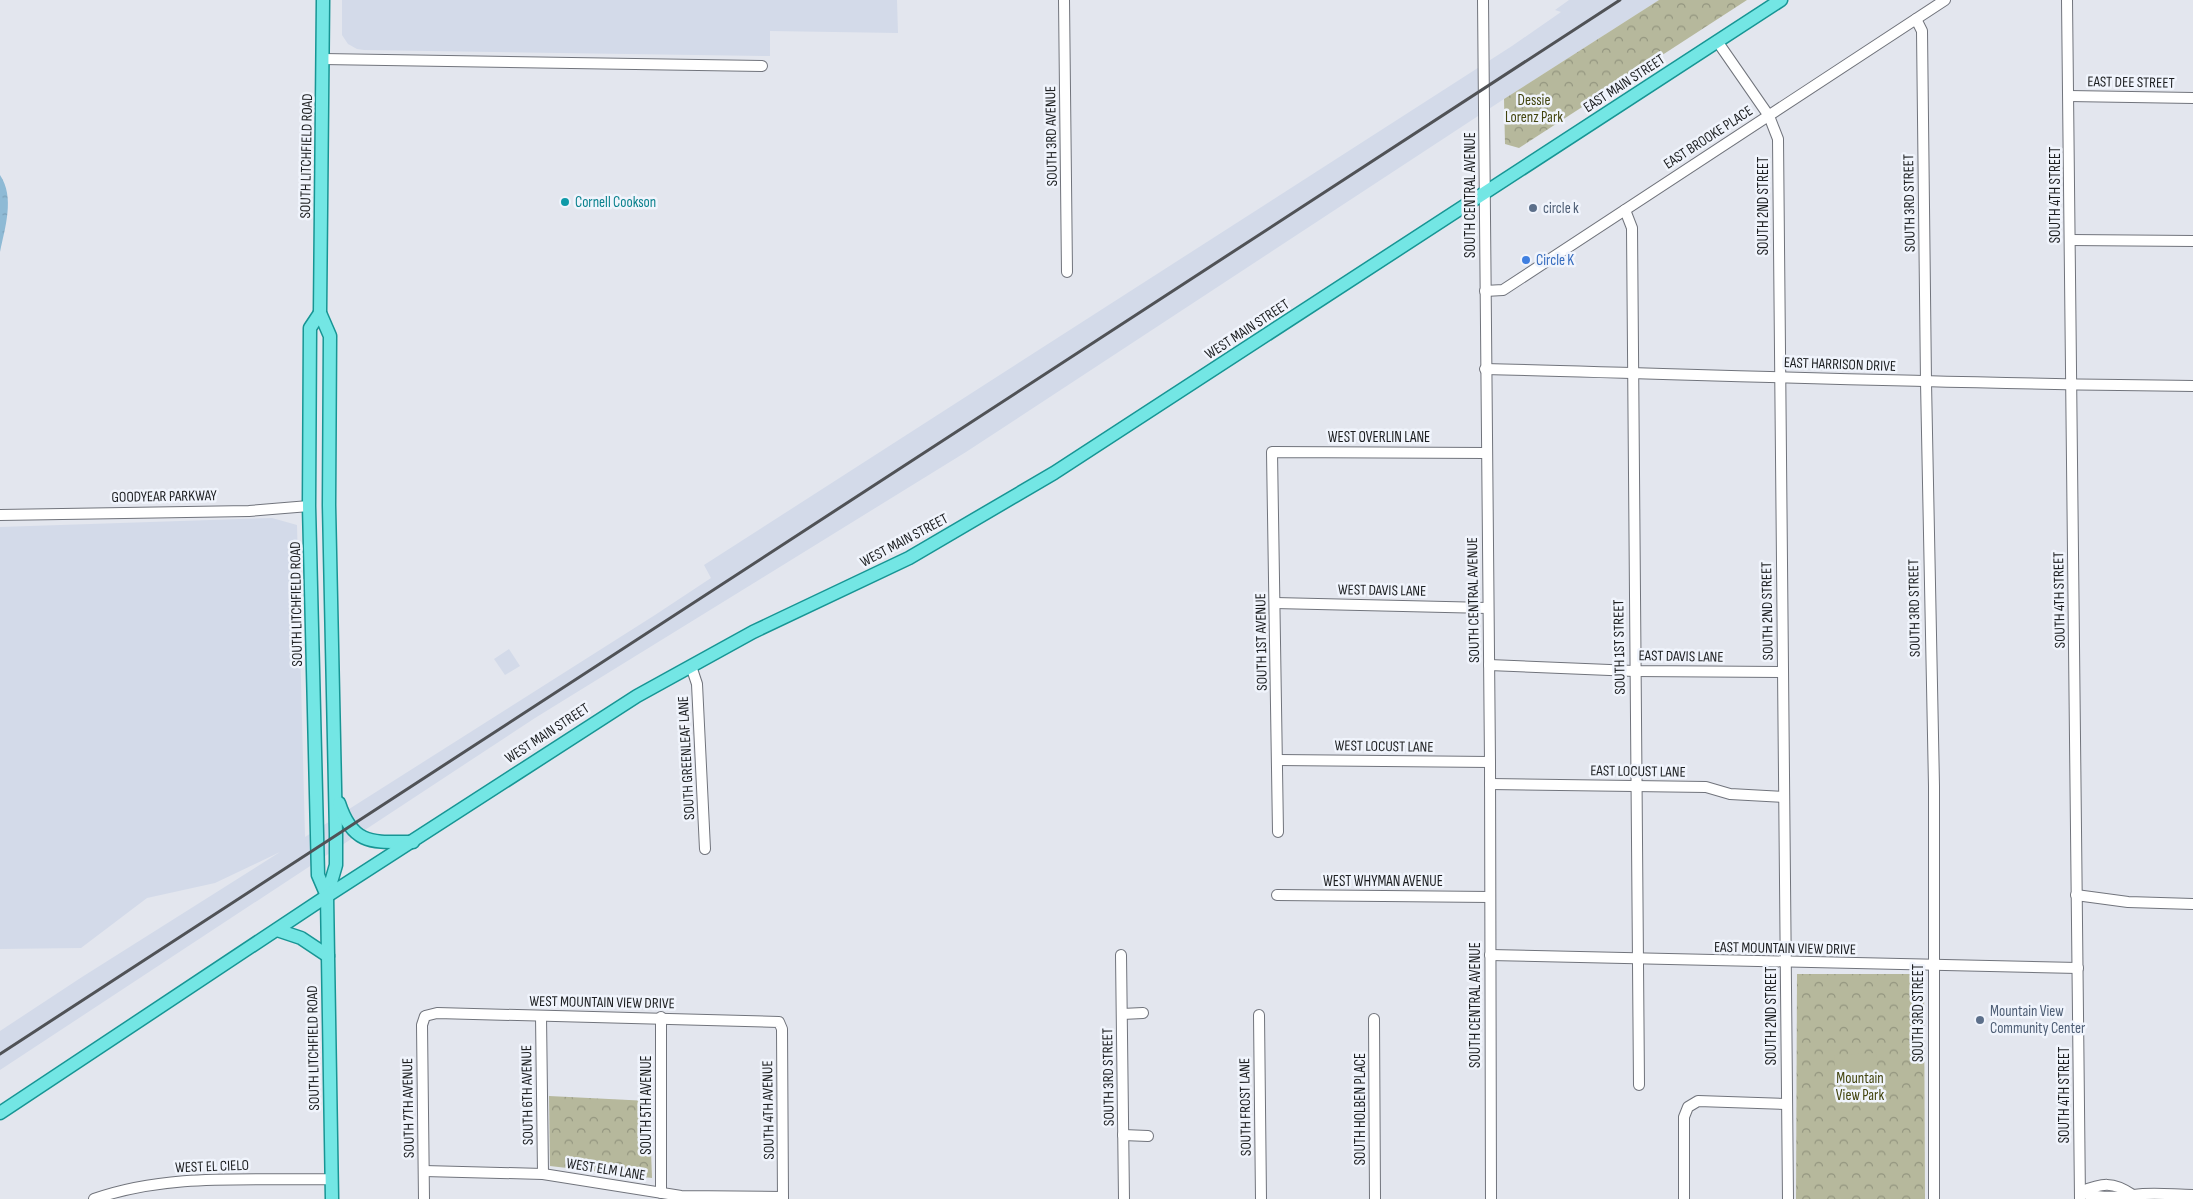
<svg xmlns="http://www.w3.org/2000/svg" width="2193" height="1199" viewBox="0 0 2193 1199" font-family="'Sofia Sans Condensed',sans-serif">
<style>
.built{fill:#d3dae9}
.forest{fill:url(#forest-crowns)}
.pitch{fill:#b6b89c}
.water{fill:url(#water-ripples)}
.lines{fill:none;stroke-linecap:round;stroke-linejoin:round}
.minor-casing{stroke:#71747c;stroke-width:12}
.major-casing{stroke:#179594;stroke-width:15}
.minor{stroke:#fff;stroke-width:10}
.major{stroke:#73e6e4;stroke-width:12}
.rail{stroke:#505256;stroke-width:3}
.culture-dot{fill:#0f9aa8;stroke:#f0f4fc;stroke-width:2}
.service-dot{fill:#5c6f8a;stroke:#f0f4fc;stroke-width:2}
.shop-dot{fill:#3f7fe0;stroke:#f0f4fc;stroke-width:2}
.labels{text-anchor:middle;stroke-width:5;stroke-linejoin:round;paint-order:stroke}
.street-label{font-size:15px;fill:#1c1e20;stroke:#f0f4fc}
.park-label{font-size:15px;fill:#43450f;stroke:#f0f4fc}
.culture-label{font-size:15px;fill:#0d838f;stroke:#f0f4fc;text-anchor:start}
.service-label{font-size:15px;fill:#4e5e75;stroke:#f0f4fc;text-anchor:start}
.shop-label{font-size:15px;fill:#366cbe;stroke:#f0f4fc;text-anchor:start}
</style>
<defs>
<pattern id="forest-crowns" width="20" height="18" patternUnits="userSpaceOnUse" patternTransform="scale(1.25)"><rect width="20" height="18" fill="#b6b89c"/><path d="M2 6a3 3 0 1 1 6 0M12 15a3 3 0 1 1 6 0" fill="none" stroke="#93957f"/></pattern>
<pattern id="water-ripples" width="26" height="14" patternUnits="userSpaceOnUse" patternTransform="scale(1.25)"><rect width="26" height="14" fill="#8ebad5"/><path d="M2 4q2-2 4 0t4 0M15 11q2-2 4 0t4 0" fill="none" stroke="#7a9fb7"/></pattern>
</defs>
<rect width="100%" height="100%" fill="#e3e6ee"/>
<g class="built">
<path d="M342,0H897L898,33L770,31V56L364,50L357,49L348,44L342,35Z"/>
<path d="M1569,0H1659L1504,99L966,452L535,718L0,1070V1031L82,977L280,852L215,883L147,898L81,948L0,949V527L272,518L297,525L305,837L655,615L711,578L704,565L1512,46L1561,12L1555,10Z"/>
<path d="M509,649L520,666L505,675L494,659Z"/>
</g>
<g class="forest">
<path d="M1659,0H1747L1519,148L1505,144L1504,99Z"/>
<path d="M1797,974H1924L1925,1199H1796Z"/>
<path d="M549,1096L649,1101L652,1178L550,1166Z"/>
</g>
<path class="pitch" d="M1876,1053L1879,1100L1837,1102L1834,1055Z"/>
<path class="water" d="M0,175C15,197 5,228 0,252Z"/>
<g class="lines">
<defs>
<g id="minor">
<path d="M1064,0L1067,272"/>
<path d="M1483,0L1490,762L1491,1199"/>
<path d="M2067,0L2080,1199"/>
<path d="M1916,19L1922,31L1926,382L1934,786V1199"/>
<path d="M1717,41L1769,116L1778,139L1788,1199"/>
<path d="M323,59L762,66"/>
<path d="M2069,96L2193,98"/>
<path d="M1625,210L1632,228L1639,1085"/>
<path d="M2070,240L2193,241"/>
<path d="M1485,291L1503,290L1945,0"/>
<path d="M1485,369C1721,375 1957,384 2193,386"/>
<path d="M0,515L249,511L309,506"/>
<path d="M1275,603L1488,608"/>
<path d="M1489,665L1634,671L1782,672"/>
<path d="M691,666L697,684L705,849"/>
<path d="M1278,760L1490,762"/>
<path d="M1490,784L1706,787L1730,794L1784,797"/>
<path d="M1278,832L1272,452L1486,453"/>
<path d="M1277,895L1490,897"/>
<path d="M2076,895L2128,902L2193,904"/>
<path d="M1121,955L1124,1199"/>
<path d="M1490,955L2078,968"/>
<path d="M1122,1014L1143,1013"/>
<path d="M1259,1015L1261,1199"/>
<path d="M541,1016L543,1174"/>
<path d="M661,1017V1193"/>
<path d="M1374,1019L1375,1199"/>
<path d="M1123,1135L1148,1136"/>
<path d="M424,1171L543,1174L681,1196L783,1197"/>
<path d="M2080,1192C2102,1199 2111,1197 2134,1195C2153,1192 2174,1195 2193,1195"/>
<path d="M2080,1192C2102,1183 2113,1181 2133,1195"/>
<path d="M94,1199C170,1172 253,1181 332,1179"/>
<path d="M424,1199L422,1025L425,1016L437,1013L779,1022L782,1029L783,1199"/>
<path d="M1684,1199V1117L1688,1107L1698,1101L1786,1104"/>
</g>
<g id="major">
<path d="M323,0L320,313L330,336L329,505L336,834V865L327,896L332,1199"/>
<path d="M320,313L310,328L309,506L318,875L327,896"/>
<path d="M339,803C353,846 373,842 413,842"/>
<path d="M277,930L301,938L328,956"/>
<path d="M0,1113L327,896L637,696L753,632L909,558L1054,473L1781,0"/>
</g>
</defs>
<use href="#minor" class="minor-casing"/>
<use href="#major" class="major-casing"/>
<use href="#minor" class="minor"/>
<use href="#major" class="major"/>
<path class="rail" d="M0,1054L1620,0"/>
</g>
<circle class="culture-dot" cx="565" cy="202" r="5"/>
<g class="service-dot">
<circle cx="1533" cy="208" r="5"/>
<circle cx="1980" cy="1020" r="5"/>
</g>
<circle class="shop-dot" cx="1526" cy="260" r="5"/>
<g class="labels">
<g class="street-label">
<text transform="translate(2131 82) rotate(1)" y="5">EAST DEE STREET</text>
<text transform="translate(1624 83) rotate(-33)" y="5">EAST MAIN STREET</text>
<text transform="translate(1051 136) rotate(-91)" y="5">SOUTH 3RD AVENUE</text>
<text transform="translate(1708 137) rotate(-33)" y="5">EAST BROOKE PLACE</text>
<text transform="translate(306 156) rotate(-89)" y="5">SOUTH LITCHFIELD ROAD</text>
<text transform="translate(1470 195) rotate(-90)" y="5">SOUTH CENTRAL AVENUE</text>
<text transform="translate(2055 195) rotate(-90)" y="5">SOUTH 4TH STREET</text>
<text transform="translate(1909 203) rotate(-91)" y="5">SOUTH 3RD STREET</text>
<text transform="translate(1763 206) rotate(-90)" y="5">SOUTH 2ND STREET</text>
<text transform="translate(1247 329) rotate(-33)" y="5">WEST MAIN STREET</text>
<text transform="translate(1840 364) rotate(2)" y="5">EAST HARRISON DRIVE</text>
<text x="1379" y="442">WEST OVERLIN LANE</text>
<text transform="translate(164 496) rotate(-1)" y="5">GOODYEAR PARKWAY</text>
<text transform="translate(904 540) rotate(-28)" y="5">WEST MAIN STREET</text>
<text transform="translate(1382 590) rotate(1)" y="5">WEST DAVIS LANE</text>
<text transform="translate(1473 600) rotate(-91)" y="5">SOUTH CENTRAL AVENUE</text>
<text transform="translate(2059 600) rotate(-91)" y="5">SOUTH 4TH STREET</text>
<text transform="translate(296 604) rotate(-91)" y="5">SOUTH LITCHFIELD ROAD</text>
<text transform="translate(1914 608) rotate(-91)" y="5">SOUTH 3RD STREET</text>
<text transform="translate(1767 611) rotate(-91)" y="5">SOUTH 2ND STREET</text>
<text transform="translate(1261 642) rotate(-91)" y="5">SOUTH 1ST AVENUE</text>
<text transform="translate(1619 647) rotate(-91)" y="5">SOUTH 1ST STREET</text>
<text transform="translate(1681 656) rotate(1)" y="5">EAST DAVIS LANE</text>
<text transform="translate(547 733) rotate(-33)" y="5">WEST MAIN STREET</text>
<text transform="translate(1384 746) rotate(1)" y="5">WEST LOCUST LANE</text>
<text transform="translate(686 758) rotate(-93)" y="5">SOUTH GREENLEAF LANE</text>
<text transform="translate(1638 771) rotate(1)" y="5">EAST LOCUST LANE</text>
<text x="1383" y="886">WEST WHYMAN AVENUE</text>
<text transform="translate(1785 948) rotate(1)" y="5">EAST MOUNTAIN VIEW DRIVE</text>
<text transform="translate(602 1002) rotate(1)" y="5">WEST MOUNTAIN VIEW DRIVE</text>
<text transform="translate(1475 1005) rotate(-90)" y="5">SOUTH CENTRAL AVENUE</text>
<text transform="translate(1918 1013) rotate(-90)" y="5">SOUTH 3RD STREET</text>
<text transform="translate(1771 1016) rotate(-90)" y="5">SOUTH 2ND STREET</text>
<text transform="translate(313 1048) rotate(-91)" y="5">SOUTH LITCHFIELD ROAD</text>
<text transform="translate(1108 1077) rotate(-91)" y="5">SOUTH 3RD STREET</text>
<text transform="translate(527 1095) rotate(-91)" y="5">SOUTH 6TH AVENUE</text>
<text transform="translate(2064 1095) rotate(-90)" y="5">SOUTH 4TH STREET</text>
<text transform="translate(646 1105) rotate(-90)" y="5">SOUTH 5TH AVENUE</text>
<text transform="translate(1245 1107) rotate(-91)" y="5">SOUTH FROST LANE</text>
<text transform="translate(408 1108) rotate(-91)" y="5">SOUTH 7TH AVENUE</text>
<text transform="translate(1360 1109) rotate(-90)" y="5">SOUTH HOLBEN PLACE</text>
<text transform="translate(768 1110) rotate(-91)" y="5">SOUTH 4TH AVENUE</text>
<text transform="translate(212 1166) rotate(-2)" y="5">WEST EL CIELO</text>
<text transform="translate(606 1169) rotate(9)" y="5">WEST ELM LANE</text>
</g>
<g class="park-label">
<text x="1534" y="105">Dessie<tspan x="1534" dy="17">Lorenz Park</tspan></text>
<text x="1860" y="1083">Mountain<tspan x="1860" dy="17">View Park</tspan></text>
</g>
<g class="culture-label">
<text x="575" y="207">Cornell Cookson</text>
</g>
<g class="service-label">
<text x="1543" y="213">circle k</text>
<text x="1990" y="1016">Mountain View<tspan x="1990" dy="17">Community Center</tspan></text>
</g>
<g class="shop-label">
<text x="1536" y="265">Circle K</text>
</g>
</g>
</svg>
